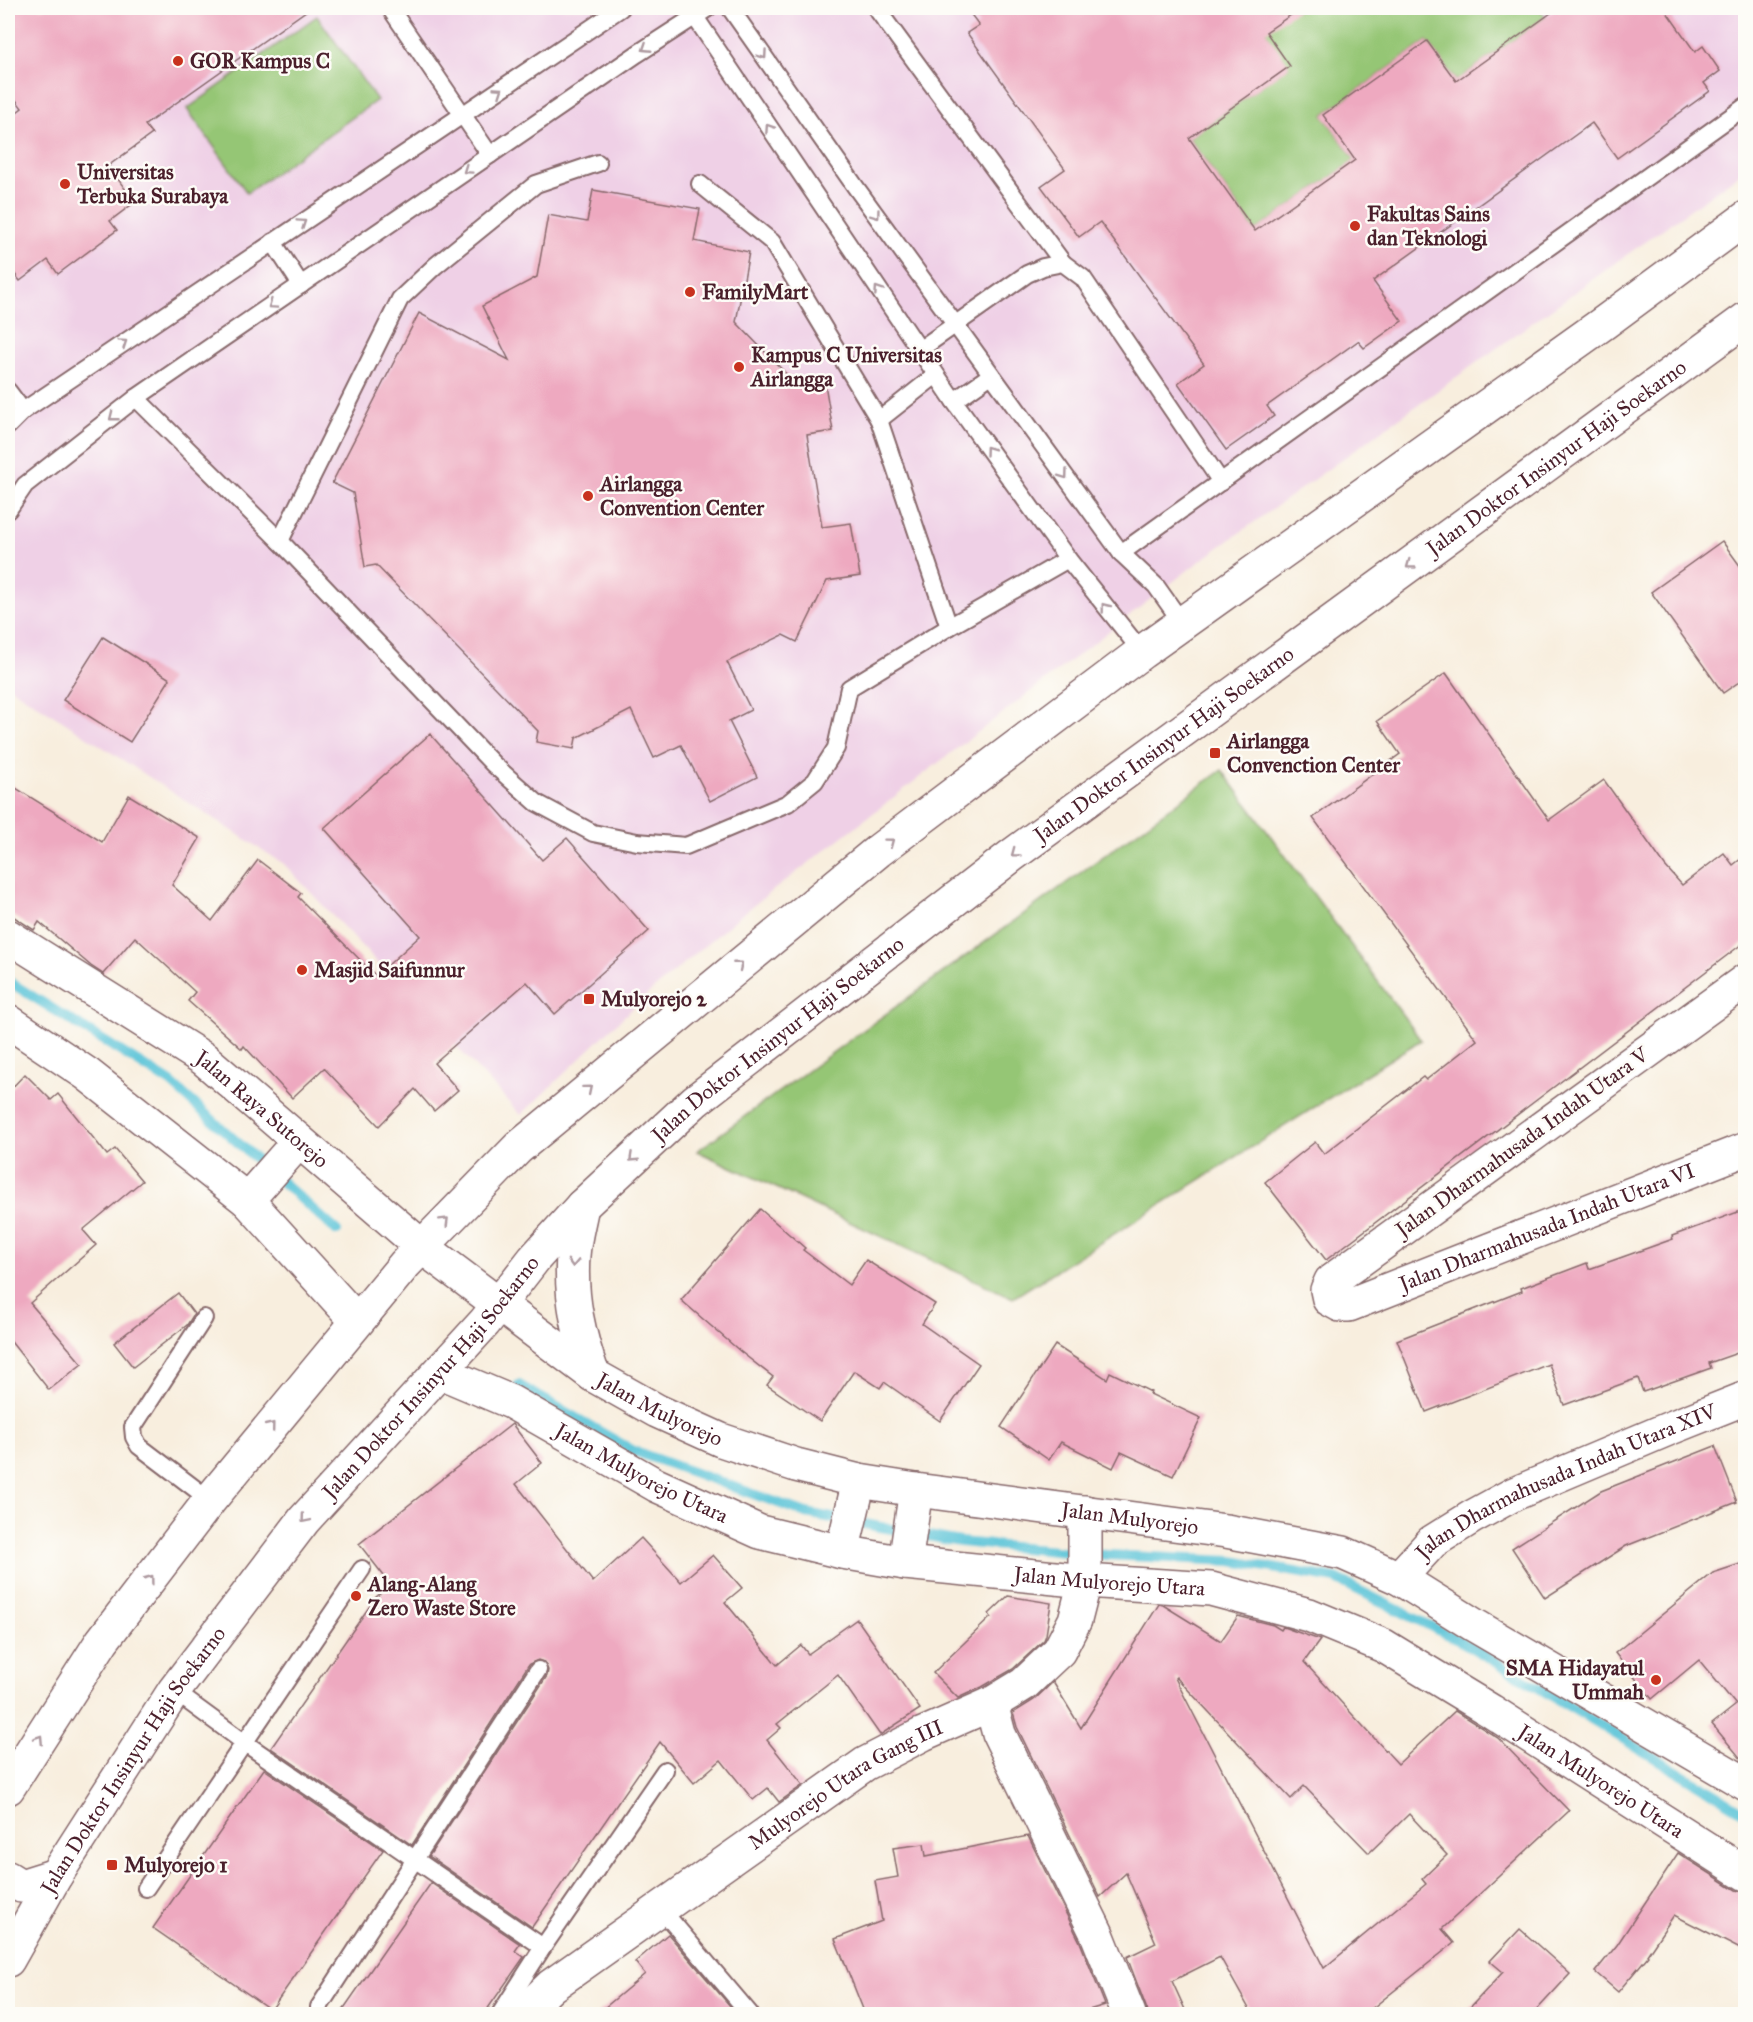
<svg xmlns="http://www.w3.org/2000/svg" width="1753" height="2022" viewBox="0 0 1753 2022" font-family="'IM FELL Great Primer',serif">
<style>
.built{fill:#efd0e6}
.green{fill:#95c675;stroke:#707250;stroke-width:1.5}
.lines{fill:none;stroke-linecap:round;stroke-linejoin:round}
.stream{stroke:#5cc4d8;stroke-width:10}
.building{fill:#eea9c0;fill-rule:evenodd}
.service-casing{stroke:#87676a;stroke-width:20}
.minor-casing{stroke:#87676a;stroke-width:36}
.secondary-casing{stroke:#87676a;stroke-width:36}
.primary-casing{stroke:#87676a;stroke-width:36}
.service{stroke:#fff;stroke-width:16}
.minor{stroke:#fff;stroke-width:33}
.secondary{stroke:#fff;stroke-width:33}
.primary{stroke:#fff;stroke-width:33}
.oneway{stroke:#ae9aa0}
.poi-dot{fill:#c8321e;stroke:#fdfcf7;stroke-width:2}
.labels{text-anchor:middle;stroke-width:5;stroke-linejoin:round;paint-order:stroke}
.poi-label{font-size:21px;font-weight:bold;fill:#4a1f2b;stroke:#fdfcf7;text-anchor:start}
.street-label{font-size:21px;fill:#4a1f2b;stroke:#fdfcf7}
</style>
<rect width="100%" height="100%" fill="#fdfcf7"/>
<filter id="ink" filterUnits="userSpaceOnUse"><feTurbulence type="fractalNoise" baseFrequency=".0167" numOctaves="2"/><feDisplacementMap in="SourceGraphic" scale="12" xChannelSelector="R" yChannelSelector="G"/><feConvolveMatrix kernelMatrix="1 2 1 2 8 2 1 2 1" color-interpolation-filters="sRGB"/></filter>
<filter id="wash" filterUnits="userSpaceOnUse"><feTurbulence type="fractalNoise" baseFrequency=".008" numOctaves="4" result="noise"/><feDisplacementMap in="SourceGraphic" scale="24" xChannelSelector="R" yChannelSelector="G"/><feGaussianBlur stdDeviation="1.35" result="paint"/><feColorMatrix in="noise" values="0 0 0 0 0 0 0 0 0 0 0 0 0 0 0 0 0 1.4 0 .05"/><feComposite in="paint" operator="in"/></filter>
<g filter="url(#wash)">
<rect width="100%" height="100%" fill="#f8eede"/>
<path class="built" d="M8,8H1745V170L1196,564L741,915L642,999L521,1115L284,864L8,686Z"/>
<g class="green">
<path d="M1253,8H1294L1296,11L1301,8H1539L1546,17L1456,81L1427,41L1323,115L1355,160L1255,231L1189,138L1289,66L1250,10Z"/>
<path d="M317,16L377,100L247,193L187,109Z"/>
<path d="M1222,770L1421,1040L1013,1298L697,1151Z"/>
</g>
<g class="lines">
<g class="stream">
<path d="M8,981L171,1083L337,1231"/>
<path d="M519,1385L634,1451L806,1513L960,1542L1087,1554L1232,1561L1336,1579L1464,1643L1746,1813"/>
</g>
</g>
<g id="blocks">
<g class="building">
<path d="M8,8H310L145,125L152,134L108,166L135,202L110,221L117,230L58,274L48,260L20,281L8,265V119L22,108L8,89Z"/>
<path d="M966,8H1301L1266,32L1290,66L1189,138L1255,231L1355,160L1323,115L1427,41L1456,81L1558,8H1664L1695,52L1703,46L1720,71L1704,83L1710,91L1617,158L1592,123L1373,281L1402,321L1364,348L1358,341L1267,406L1274,416L1226,450L1178,383L1204,364L1100,222L1079,237L1041,186L1065,169L967,33L979,25Z"/>
<path d="M593,190L700,209L694,241L749,252L736,322L795,383L824,378L833,431L807,435L822,527L851,523L860,576L827,581L797,642L783,635L727,662L751,710L729,721L757,777L710,801L681,745L654,758L631,710L576,738L574,749L536,742L538,731L376,565L365,567L353,493L332,483L419,313L509,360L482,306L537,277L548,215L587,222Z"/>
<path d="M1722,541L1746,574V677L1723,693L1651,592Z"/>
<path d="M103,637L170,679L130,742L63,700Z"/>
<path d="M1446,673L1549,820L1604,780L1665,866L1682,885L1724,853L1733,865L1746,855V941L1326,1260L1265,1182L1315,1142L1324,1154L1423,1077L1426,1080L1477,1040L1313,818L1400,754L1377,721Z"/>
<path d="M430,734L542,860L567,838L649,931L555,1014L527,982L434,1063L458,1090L434,1111L415,1089L379,1126L324,1068L292,1098L244,1046L242,1049L188,1001L195,992L135,937L103,974L91,966L39,922L34,930L8,913V783L102,842L129,795L200,838L172,885L212,921L258,860L301,893L298,897L376,976L420,936L324,828Z"/>
<path d="M25,1074L51,1100L58,1094L107,1155L115,1149L142,1181L83,1230L96,1245L30,1303L82,1364L49,1390L8,1338V1092Z"/>
<path d="M760,1209L805,1248L803,1250L849,1285L866,1260L935,1304L922,1324L979,1364L940,1421L884,1382L880,1388L854,1371L820,1421L767,1385L773,1377L741,1352L681,1300Z"/>
<path d="M1746,1209V1350L1709,1363L1711,1368L1643,1392L1638,1378L1564,1405L1549,1364L1426,1412L1397,1340L1522,1291L1521,1288L1587,1263L1589,1269L1673,1239L1672,1236Z"/>
<path d="M178,1293L194,1314L187,1325L133,1367L114,1343Z"/>
<path d="M1055,1345L1107,1379L1110,1372L1151,1392L1150,1394L1201,1418L1173,1476L1121,1452L1113,1468L1061,1442L1049,1460L1001,1427Z"/>
<path d="M512,1424L542,1463L516,1484L593,1582L641,1538L681,1582L713,1555L742,1588L725,1602L777,1665L801,1645L808,1654L857,1619L920,1709L880,1735L838,1675L777,1724L781,1728L767,1740L803,1785L779,1802L768,1788L753,1800L721,1760L694,1783L660,1742L532,1927L429,1856L547,1676L548,1670L544,1662L538,1660L529,1664L412,1845L271,1748L376,1597L391,1585L359,1544Z"/>
<path d="M1715,1446L1737,1502L1626,1546L1545,1598L1512,1548L1601,1491Z"/>
<path d="M1746,1562V1762L1742,1760L1712,1724L1736,1705L1699,1660L1652,1699L1615,1653L1713,1573Z"/>
<path d="M1008,1596L1051,1603L1046,1635L1044,1640L1013,1669L982,1687L958,1698L933,1673L991,1617L989,1614Z"/>
<path d="M1159,1604L1163,1605L1221,1641L1238,1616L1273,1625L1281,1630L1283,1627L1320,1640L1304,1662L1398,1764L1455,1711L1498,1738L1569,1811L1442,1929L1454,1943L1365,2014H1252L1220,1957L1172,1981L1187,2014H1147L1146,2007L1127,1957L1156,1943L1126,1873L1100,1897L1017,1727L1013,1713L1034,1700L1053,1682L1081,1728ZM1176,1677L1291,1799L1304,1786L1369,1853L1409,1814L1447,1855L1422,1879L1426,1884L1324,1968L1175,1678Z"/>
<path d="M264,1769L383,1850L271,2010L153,1928Z"/>
<path d="M1028,1836L1080,1942L1105,2005L1076,2014H865L835,1939L882,1921L875,1881L898,1877L893,1848L924,1844L926,1856Z"/>
<path d="M1678,1853L1736,1890L1746,1893V1952L1674,1915L1647,1955L1648,1956L1618,1992L1595,1972L1617,1945Z"/>
<path d="M431,1883L520,1944L515,1951L524,1957L484,2014H340Z"/>
<path d="M1520,1929L1570,1974L1533,2014H1464L1503,1972L1490,1961Z"/>
<path d="M668,1934L737,2014H597L645,1974L635,1962Z"/>
</g>
</g>
</g>
<g filter="url(#ink)">
<use href="#blocks" fill-opacity="0" stroke="#87676a" stroke-width="1.5"/>
<g class="lines">
<defs>
<g id="service">
<path d="M390,8L490,155"/>
<path d="M689,8L954,401L1068,559L1142,652"/>
<path d="M730,8L857,189L1121,553L1156,586L1183,624"/>
<path d="M876,8L1063,263"/>
<path d="M700,184L772,242L879,420L949,627"/>
<path d="M273,242L301,285"/>
<path d="M919,350L1027,274L1043,267L1063,263L1083,278L1221,482"/>
<path d="M8,391L23,411"/>
<path d="M136,398L280,541L493,764L537,803L593,833L637,842L686,846L788,803L815,781L836,748L849,688L949,627L1068,559"/>
<path d="M954,401L991,375"/>
<path d="M879,420L936,375"/>
<path d="M8,426L23,411L621,8"/>
<path d="M8,510L25,485L136,398L637,54L708,8"/>
<path d="M280,541L400,299L435,266L536,184L598,163"/>
<path d="M1121,553L1746,106"/>
<path d="M204,1318L133,1427L134,1437L139,1446L210,1500"/>
<path d="M174,1691L245,1743L543,1947L665,1770"/>
<path d="M146,1888L362,1569"/>
<path d="M661,1909L750,2014"/>
<path d="M319,2007L538,1670"/>
<path d="M500,2014L543,1947"/>
</g>
<g id="minor">
<path id="s1" d="M1746,980L1331,1281L1327,1290L1329,1299L1340,1305H1349L1746,1149"/>
<path d="M8,1021L87,1074L247,1200L357,1321"/>
<path d="M247,1200L299,1141"/>
<path id="s2" d="M440,1372L511,1402L656,1485L760,1532L842,1552L905,1563L1085,1581L1211,1589L1309,1615L1384,1646L1491,1711L1746,1874"/>
<path d="M842,1552L859,1481"/>
<path d="M905,1563L916,1490"/>
<path id="s3" d="M1399,1578L1432,1542L1472,1517L1514,1494L1668,1429L1746,1398"/>
<path d="M991,1704L999,1734L1097,1934L1129,2014"/>
<path id="s4" d="M522,2014L551,1986L865,1764L923,1734L991,1704L1024,1684L1059,1651L1075,1620L1085,1581V1512"/>
</g>
<g id="secondary">
<path id="s5" d="M8,936L204,1059L421,1246L593,1375L657,1411L721,1440L796,1465L859,1481L916,1490L1226,1531L1343,1553L1399,1578L1474,1625L1746,1784"/>
<path d="M582,1206C579,1222 574,1239 573,1256C570,1298 579,1336 593,1375"/>
<path d="M8,1878L21,1886L56,1875"/>
</g>
<g id="primary">
<path d="M8,1788L102,1641L210,1500L405,1264L518,1148L878,851L1142,652L1605,322L1746,218"/>
<path id="s6" d="M8,1960L56,1875L174,1691L304,1520L485,1322L534,1259L582,1206L695,1101L1011,856L1746,319"/>
</g>
</defs>
<use href="#service" class="service-casing"/>
<use href="#minor" class="minor-casing"/>
<use href="#secondary" class="secondary-casing"/>
<use href="#primary" class="primary-casing"/>
<use href="#service" class="service"/>
<use href="#minor" class="minor"/>
<use href="#secondary" class="secondary"/>
<use href="#primary" class="primary"/>
</g>
<defs><path id="oneway-chevron" d="M-2-3.5L2.5 0L-2 3.5" fill="none" stroke-width="1.6" stroke-linecap="round" stroke-linejoin="round" transform="scale(1.5)"/></defs>
<g class="oneway">
<use href="#oneway-chevron" transform="translate(646 48) rotate(147)"/>
<use href="#oneway-chevron" transform="translate(763 55) rotate(55)"/>
<use href="#oneway-chevron" transform="translate(499 91) rotate(-34)"/>
<use href="#oneway-chevron" transform="translate(769 128) rotate(-124)"/>
<use href="#oneway-chevron" transform="translate(467 170) rotate(145)"/>
<use href="#oneway-chevron" transform="translate(876 215) rotate(54)"/>
<use href="#oneway-chevron" transform="translate(302 223) rotate(-34)"/>
<use href="#oneway-chevron" transform="translate(878 290) rotate(-124)"/>
<use href="#oneway-chevron" transform="translate(272 305) rotate(145)"/>
<use href="#oneway-chevron" transform="translate(123 343) rotate(-34)"/>
<use href="#oneway-chevron" transform="translate(113 417) rotate(142)"/>
<use href="#oneway-chevron" transform="translate(989 450) rotate(-126)"/>
<use href="#oneway-chevron" transform="translate(1064 475) rotate(54)"/>
<use href="#oneway-chevron" transform="translate(1410 565) rotate(144)"/>
<use href="#oneway-chevron" transform="translate(1105 607) rotate(-128)"/>
<use href="#oneway-chevron" transform="translate(890 842) rotate(-37)"/>
<use href="#oneway-chevron" transform="translate(1015 853) rotate(143)"/>
<use href="#oneway-chevron" transform="translate(739 965) rotate(-39)"/>
<use href="#oneway-chevron" transform="translate(588 1089) rotate(-40)"/>
<use href="#oneway-chevron" transform="translate(633 1158) rotate(137)"/>
<use href="#oneway-chevron" transform="translate(445 1221) rotate(-45)"/>
<use href="#oneway-chevron" transform="translate(573 1263) rotate(92)"/>
<use href="#oneway-chevron" transform="translate(271 1426) rotate(-51)"/>
<use href="#oneway-chevron" transform="translate(305 1519) rotate(130)"/>
<use href="#oneway-chevron" transform="translate(150 1579) rotate(-53)"/>
<use href="#oneway-chevron" transform="translate(39 1739) rotate(-57)"/>
</g>
</g>
<g class="poi-dot">
<circle cx="178" cy="61" r="6"/>
<circle cx="65" cy="184" r="6"/>
<circle cx="1355" cy="226" r="6"/>
<circle cx="690" cy="292" r="6"/>
<circle cx="739" cy="367" r="6"/>
<circle cx="588" cy="496" r="6"/>
<rect x="1209" y="747" width="12" height="12" rx="3"/>
<circle cx="302" cy="970" r="6"/>
<rect x="583" y="993" width="12" height="12" rx="3"/>
<circle cx="356" cy="1596" r="6"/>
<circle cx="1656" cy="1680" r="6"/>
<rect x="106" y="1859" width="12" height="12" rx="3"/>
</g>
<g class="labels">
<g class="poi-label">
<text x="190" y="68">GOR Kampus C</text>
<text x="77" y="179">Universitas<tspan x="77" dy="24">Terbuka Surabaya</tspan></text>
<text x="1367" y="221">Fakultas Sains<tspan x="1367" dy="24">dan Teknologi</tspan></text>
<text x="702" y="299">FamilyMart</text>
<text x="751" y="362">Kampus C Universitas<tspan x="751" dy="24">Airlangga</tspan></text>
<text x="600" y="491">Airlangga<tspan x="600" dy="24">Convention Center</tspan></text>
<text x="1227" y="748">Airlangga<tspan x="1227" dy="24">Convenction Center</tspan></text>
<text x="314" y="977">Masjid Saifunnur</text>
<text x="601" y="1006">Mulyorejo 2</text>
<text x="368" y="1591">Alang-Alang<tspan x="368" dy="24">Zero Waste Store</tspan></text>
<text x="1644" y="1675" text-anchor="end">SMA Hidayatul<tspan x="1644" dy="24">Ummah</tspan></text>
<text x="124" y="1872">Mulyorejo 1</text>
</g>
<g class="street-label">
<text dy="7" stroke="none"><textPath href="#s6" startOffset="2180">Jalan Doktor Insinyur Haji Soekarno</textPath></text>
<text dy="7" stroke="none"><textPath href="#s6" startOffset="1694">Jalan Doktor Insinyur Haji Soekarno</textPath></text>
<text dy="7" stroke="none"><textPath href="#s6" startOffset="1208">Jalan Doktor Insinyur Haji Soekarno</textPath></text>
<text dy="7" stroke="none"><textPath href="#s5" startOffset="308">Jalan Raya Sutorejo</textPath></text>
<text transform="translate(1522 1142) rotate(-36)" y="7">Jalan Dharmahusada Indah Utara V</text>
<text dy="7" stroke="none"><textPath href="#s1" startOffset="766">Jalan Dharmahusada Indah Utara VI</textPath></text>
<text dy="7" stroke="none"><textPath href="#s6" startOffset="722">Jalan Doktor Insinyur Haji Soekarno</textPath></text>
<text dy="7" stroke="none"><textPath href="#s5" startOffset="808">Jalan Mulyorejo</textPath></text>
<text dy="7" stroke="none"><textPath href="#s2" startOffset="226">Jalan Mulyorejo Utara</textPath></text>
<text dy="7" stroke="none"><textPath href="#s3" startOffset="196">Jalan Dharmahusada Indah Utara XIV</textPath></text>
<text dy="7" stroke="none"><textPath href="#s5" startOffset="1294">Jalan Mulyorejo</textPath></text>
<text dy="7" stroke="none"><textPath href="#s2" startOffset="712">Jalan Mulyorejo Utara</textPath></text>
<text dy="7" stroke="none"><textPath href="#s6" startOffset="236">Jalan Doktor Insinyur Haji Soekarno</textPath></text>
<text dy="7" stroke="none"><textPath href="#s2" startOffset="1252">Jalan Mulyorejo Utara</textPath></text>
<text dy="7" stroke="none"><textPath href="#s4" startOffset="398">Mulyorejo Utara Gang III</textPath></text>
</g>
</g>
<rect width="1753" height="2022" fill="none" stroke="#fdfcf7" stroke-width="30"/>
</svg>
